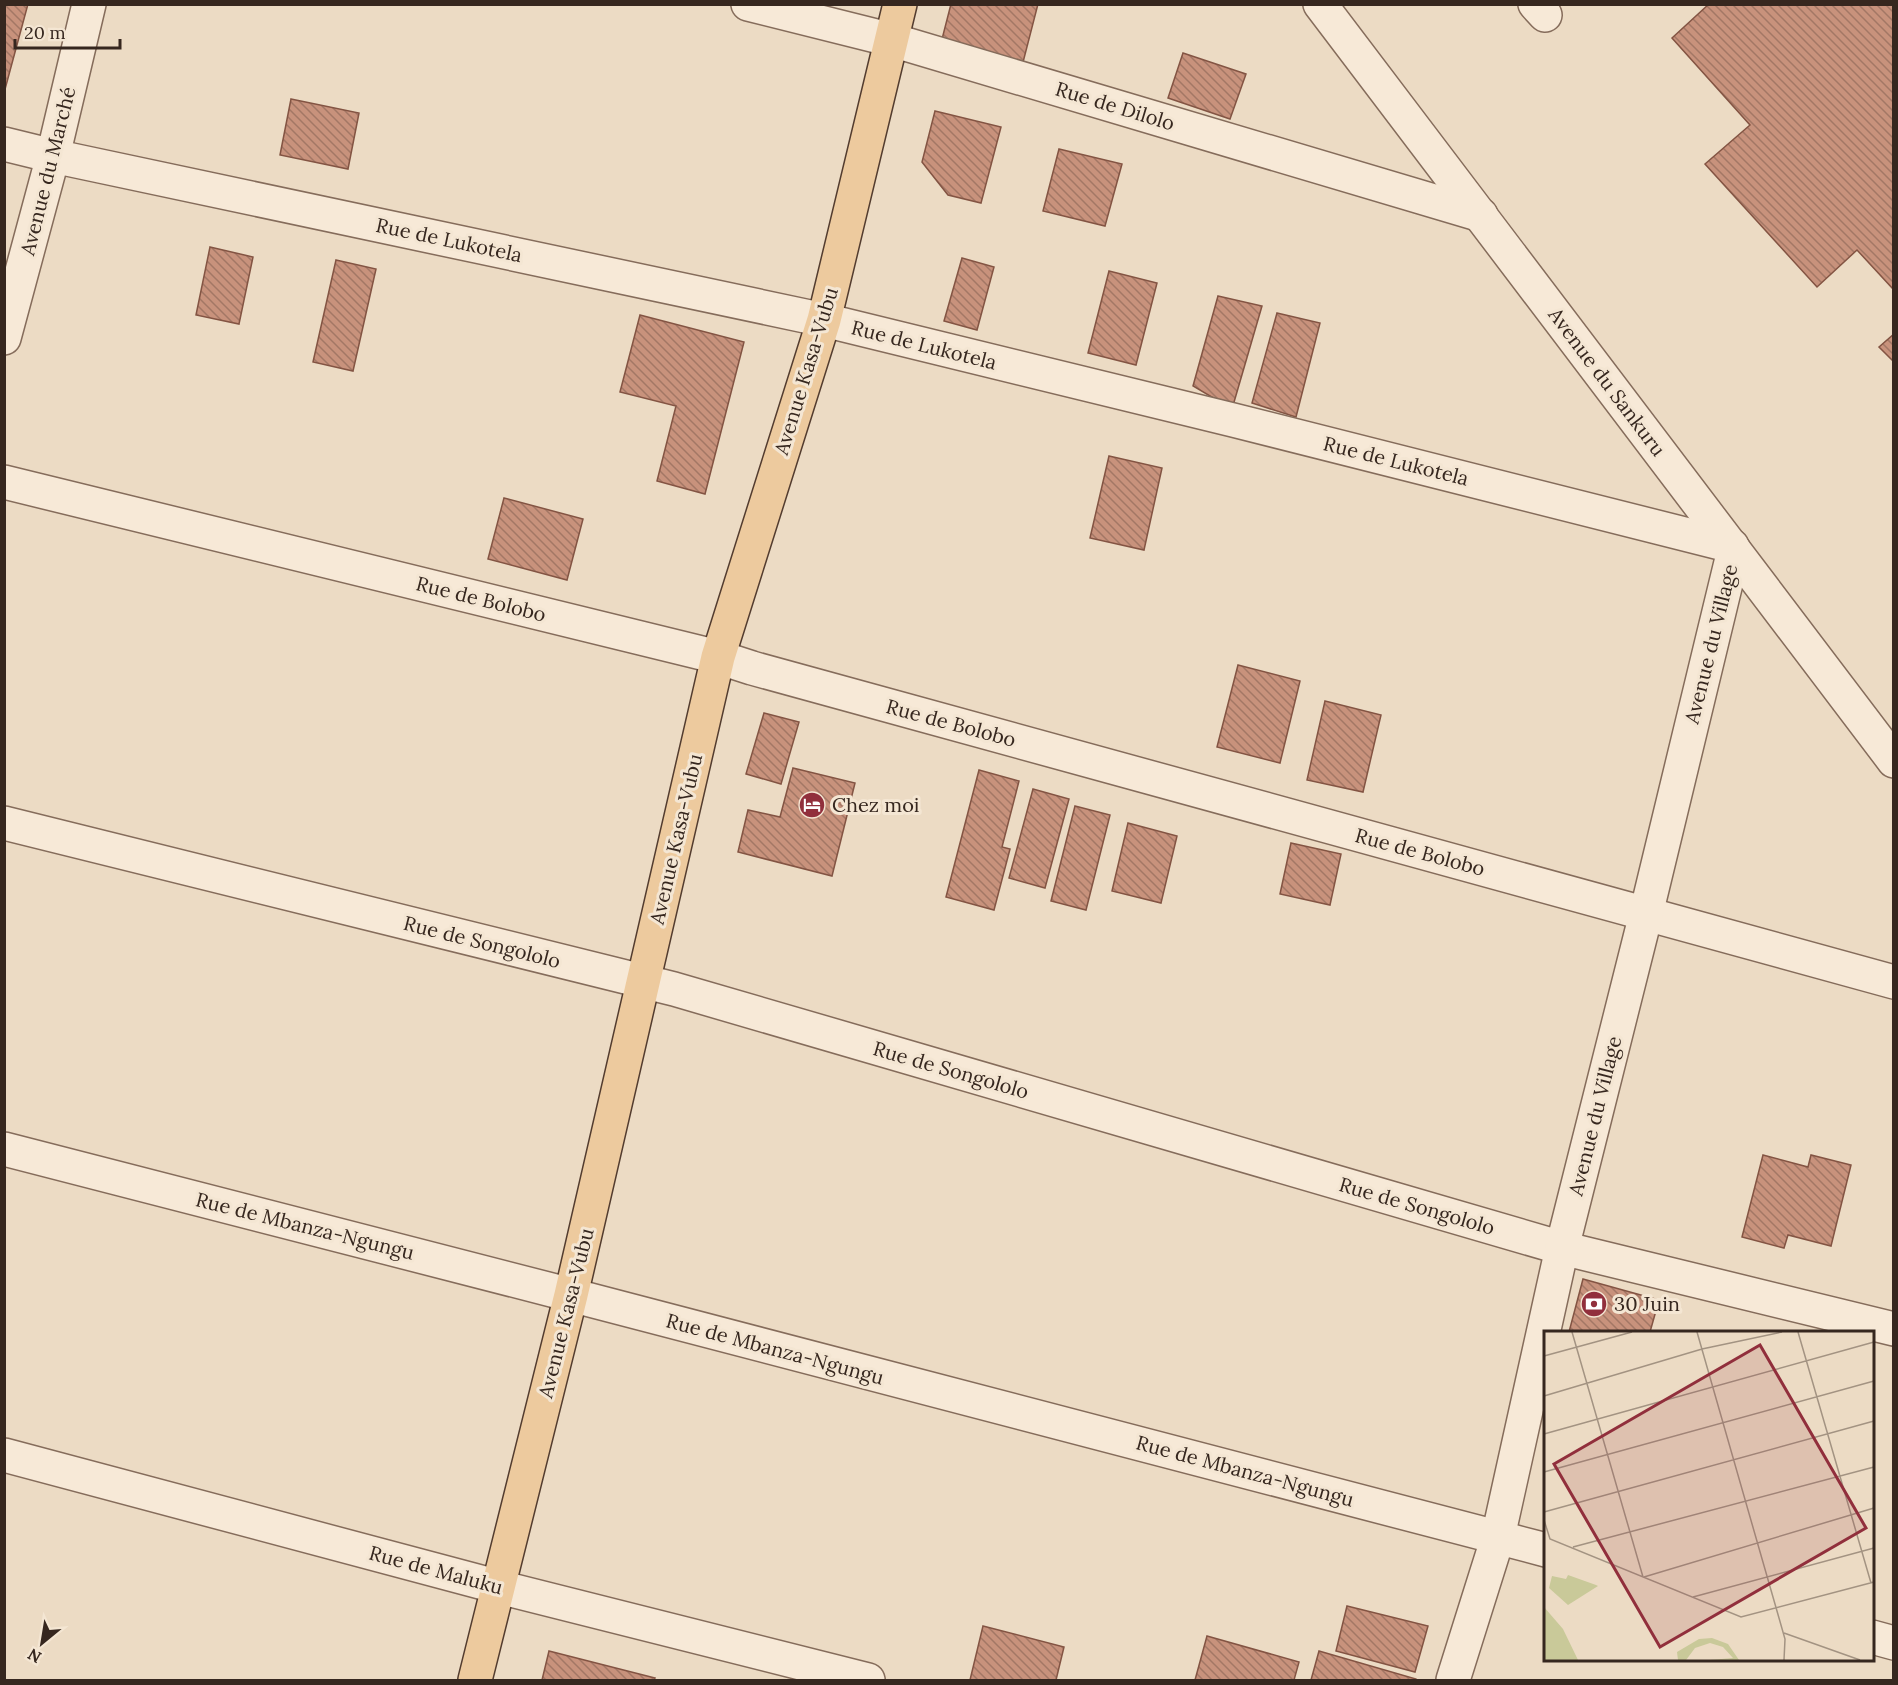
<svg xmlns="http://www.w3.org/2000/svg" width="1898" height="1685" viewBox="0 0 1898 1685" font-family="Lora,serif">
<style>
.building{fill:url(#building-back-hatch);stroke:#835443;stroke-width:1.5}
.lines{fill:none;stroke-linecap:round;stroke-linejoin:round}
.minor-casing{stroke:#856c5b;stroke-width:36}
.major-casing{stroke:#533c2f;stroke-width:36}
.minor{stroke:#f7e9d7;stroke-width:33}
.major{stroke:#edca9e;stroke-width:33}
.labels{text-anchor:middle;stroke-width:6;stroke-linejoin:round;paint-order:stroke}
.street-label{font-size:20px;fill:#36271f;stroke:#f4e6d3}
.poi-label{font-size:20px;fill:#36271f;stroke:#f4e6d3;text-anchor:start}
.inset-road{fill:none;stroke:#a39382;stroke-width:1.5}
.view{fill:#912f3c;fill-opacity:0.15;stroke:#912f3c;stroke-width:3}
.inset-edge{fill:none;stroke:#36271f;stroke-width:3}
</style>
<defs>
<pattern id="building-back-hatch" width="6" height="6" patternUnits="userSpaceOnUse" patternTransform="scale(1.5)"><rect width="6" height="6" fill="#c8927c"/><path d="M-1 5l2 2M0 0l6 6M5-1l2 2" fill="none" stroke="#a37765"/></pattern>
</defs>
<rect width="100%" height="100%" fill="#ecdbc4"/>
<g class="building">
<path d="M4,4H28L4,93Z"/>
<path d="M951,4H1038L1021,70L940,47Z"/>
<path d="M1709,4H1894V290L1857,250L1817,287L1705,164L1750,125L1672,38Z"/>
<path d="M1183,53L1246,74L1230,119L1168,98Z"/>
<path d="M291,99L359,113L348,169L280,155Z"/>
<path d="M935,111L1001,127L981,203L948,195L922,162Z"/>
<path d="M1059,149L1122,164L1105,226L1043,211Z"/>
<path d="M210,247L253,257L239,324L196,315Z"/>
<path d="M962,258L994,267L977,330L944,321Z"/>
<path d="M336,260L376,269L353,371L313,362Z"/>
<path d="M1109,271L1157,283L1136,365L1088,353Z"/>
<path d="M1218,296L1262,306L1232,409L1193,386Z"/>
<path d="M1277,313L1320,323L1296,417L1252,403Z"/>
<path d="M640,315L744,342L705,494L657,481L676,406L620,392Z"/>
<path d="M1894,334V362L1879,347Z"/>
<path d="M1109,456L1162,468L1144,550L1090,538Z"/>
<path d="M504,498L583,519L567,580L488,559Z"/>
<path d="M1238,665L1300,681L1280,763L1217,747Z"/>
<path d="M1325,701L1381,715L1363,792L1307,780Z"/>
<path d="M764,713L799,722L781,784L746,774Z"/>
<path d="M793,768L855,783L832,876L738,852L748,810L780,817Z"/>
<path d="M979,770L1019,781L1002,847L1010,849L994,910L946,897Z"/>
<path d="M1033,789L1069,799L1045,888L1009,878Z"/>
<path d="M1075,806L1110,815L1086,910L1051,901Z"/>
<path d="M1128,823L1177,836L1161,903L1112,891Z"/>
<path d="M1291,843L1341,854L1330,905L1280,894Z"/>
<path d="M1763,1155L1808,1167L1811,1155L1851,1165L1831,1246L1788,1235L1784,1248L1742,1237Z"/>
<path d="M1583,1279L1659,1300L1650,1332H1569Z"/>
<path d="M1347,1606L1428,1626L1415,1672L1336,1651Z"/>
<path d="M983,1626L1064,1647L1056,1680H970Z"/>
<path d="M1207,1636L1299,1662L1294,1680H1195Z"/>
<path d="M549,1651L655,1678L654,1680H542Z"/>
<path d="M1319,1651L1416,1679V1680H1311Z"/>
</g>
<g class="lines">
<defs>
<g id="minor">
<path d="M748,4L892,40L1481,215"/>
<path d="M1320,4L1894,761"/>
<path d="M1535,4L1545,15"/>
<path d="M4,144L53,156L824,320L1233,420L1732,546"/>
<path d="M4,338L53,156L89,4"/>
<path d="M4,482L718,657L752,668L1894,982"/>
<path d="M4,823L674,989L1562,1248L1894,1329"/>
<path d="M4,1149L571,1295L1546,1550"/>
<path d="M4,1455L499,1587L868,1680"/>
<path d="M1872,1637L1894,1643"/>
<path d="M1453,1680L1498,1537L1562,1248L1646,914L1734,550"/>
</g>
<path id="major" d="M475,1680L571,1295L718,657L824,320L900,4"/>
</defs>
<use href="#minor" class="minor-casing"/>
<use href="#major" class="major-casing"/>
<use href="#minor" class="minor"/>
<use href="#major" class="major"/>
</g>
<defs>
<symbol id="hotel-disc" viewBox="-11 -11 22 22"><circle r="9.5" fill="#912f3c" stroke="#f4e6d3"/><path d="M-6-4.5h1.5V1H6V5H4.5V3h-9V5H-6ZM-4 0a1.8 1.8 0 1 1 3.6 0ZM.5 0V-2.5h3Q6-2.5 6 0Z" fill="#fff"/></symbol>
<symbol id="bank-disc" viewBox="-11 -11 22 22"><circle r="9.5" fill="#912f3c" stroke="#f4e6d3"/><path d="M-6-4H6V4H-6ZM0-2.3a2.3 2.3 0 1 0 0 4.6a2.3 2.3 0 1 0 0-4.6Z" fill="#fff"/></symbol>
</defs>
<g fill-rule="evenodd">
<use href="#hotel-disc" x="797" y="790" width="30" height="30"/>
<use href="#bank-disc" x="1579" y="1289" width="30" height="30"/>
</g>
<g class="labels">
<g class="street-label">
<text transform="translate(1115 106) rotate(17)" y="7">Rue de Dilolo</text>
<text transform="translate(48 171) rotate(-76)" y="7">Avenue du Marché</text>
<text transform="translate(449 240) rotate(12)" y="7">Rue de Lukotela</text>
<text transform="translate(924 345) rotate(14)" y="7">Rue de Lukotela</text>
<text transform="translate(806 371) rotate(-73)" y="7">Avenue Kasa-Vubu</text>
<text transform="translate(1607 382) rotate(53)" y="7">Avenue du Sankuru</text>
<text transform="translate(1396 461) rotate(14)" y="7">Rue de Lukotela</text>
<text transform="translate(481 599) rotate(14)" y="7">Rue de Bolobo</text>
<text transform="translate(1711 644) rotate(-76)" y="7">Avenue du Village</text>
<text transform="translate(951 723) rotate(15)" y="7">Rue de Bolobo</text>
<text transform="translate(676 839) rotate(-77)" y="7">Avenue Kasa-Vubu</text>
<text transform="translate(1420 852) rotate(15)" y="7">Rue de Bolobo</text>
<text transform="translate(482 942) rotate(14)" y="7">Rue de Songololo</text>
<text transform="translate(951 1070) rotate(16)" y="7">Rue de Songololo</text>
<text transform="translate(1595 1116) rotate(-76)" y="7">Avenue du Village</text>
<text transform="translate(1417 1206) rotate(16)" y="7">Rue de Songololo</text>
<text transform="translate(305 1226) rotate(14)" y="7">Rue de Mbanza-Ngungu</text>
<text transform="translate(566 1313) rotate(-76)" y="7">Avenue Kasa-Vubu</text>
<text transform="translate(775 1349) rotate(15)" y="7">Rue de Mbanza-Ngungu</text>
<text transform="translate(1245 1471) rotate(15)" y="7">Rue de Mbanza-Ngungu</text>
<text transform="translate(436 1570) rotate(15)" y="7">Rue de Maluku</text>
</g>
<g class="poi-label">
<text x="832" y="812">Chez moi</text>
<text x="1614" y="1311">30 Juin</text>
</g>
</g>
<g transform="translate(1544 1331)">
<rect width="330" height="330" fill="#ecdbc4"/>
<path d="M24,244L52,254L54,255L24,274L5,257L8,245L22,248ZM0,276L19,298L34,329H0ZM168,307L184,313L195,329H166L189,327L179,316L166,312L151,317L142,329H134L133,321L155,308Z" fill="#c9c999"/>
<path class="inset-road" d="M28,1L99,246M153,1L241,308L240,329M254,1L327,252M0,25L88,1M0,65L158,18L238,1M0,103L330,11M0,141L330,50M0,181L330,90M0,189L6,208L197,286L330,251M29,216L330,136M100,246L330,177M149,266L330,217M240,302L316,329"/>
<path class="view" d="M216,14L322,197L116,316L10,133Z"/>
<rect width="330" height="330" class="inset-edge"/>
</g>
<rect width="1898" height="1685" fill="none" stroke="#36271f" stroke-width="12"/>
<g transform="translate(42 1643) rotate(210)" stroke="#f4e6d3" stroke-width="4.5" paint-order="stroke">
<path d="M0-4.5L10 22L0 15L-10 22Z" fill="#36271f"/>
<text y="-9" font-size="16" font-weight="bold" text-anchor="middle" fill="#36271f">N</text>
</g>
<path d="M15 39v9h105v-9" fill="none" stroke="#36271f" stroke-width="3"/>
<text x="24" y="39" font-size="18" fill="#36271f" stroke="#f4e6d3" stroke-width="4.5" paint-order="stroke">20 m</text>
</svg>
